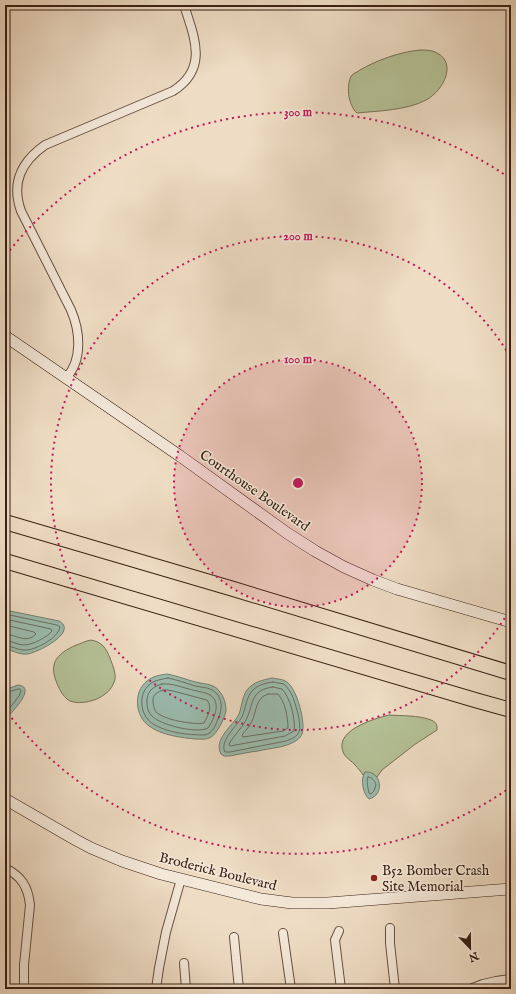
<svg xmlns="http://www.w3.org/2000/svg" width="516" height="994" viewBox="0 0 516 994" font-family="'IM FELL English',serif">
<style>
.green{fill:#b5c197;stroke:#787156}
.water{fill:#9bbcae;stroke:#747e70}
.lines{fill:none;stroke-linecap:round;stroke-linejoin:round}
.shore{stroke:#6a6e61;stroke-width:1}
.street-casing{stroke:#675040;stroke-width:10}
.secondary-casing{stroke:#3a2114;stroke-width:12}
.highway-casing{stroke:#3a2114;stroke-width:16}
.street{stroke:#f4e8d9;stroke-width:8}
.secondary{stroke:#f4e8d9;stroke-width:11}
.highway{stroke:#eedcc4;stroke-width:14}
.ring{fill:none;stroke:#c2185b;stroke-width:2;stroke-dasharray:2 4}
.poi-dot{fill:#8f2418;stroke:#f4e8d9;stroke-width:1.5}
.labels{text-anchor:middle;stroke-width:3;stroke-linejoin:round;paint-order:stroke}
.street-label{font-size:14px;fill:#3a2114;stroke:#f4e8d9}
.poi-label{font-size:14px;fill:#3a2114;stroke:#f4e8d9;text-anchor:start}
.centre{fill:#c2185b;stroke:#f4e8d9;stroke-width:2}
.ring-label{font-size:12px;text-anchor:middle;font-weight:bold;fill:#c2185b;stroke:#f4e8d9;stroke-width:3;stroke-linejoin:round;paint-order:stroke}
</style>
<rect width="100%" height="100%" fill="#eedcc4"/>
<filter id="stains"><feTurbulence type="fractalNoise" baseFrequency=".005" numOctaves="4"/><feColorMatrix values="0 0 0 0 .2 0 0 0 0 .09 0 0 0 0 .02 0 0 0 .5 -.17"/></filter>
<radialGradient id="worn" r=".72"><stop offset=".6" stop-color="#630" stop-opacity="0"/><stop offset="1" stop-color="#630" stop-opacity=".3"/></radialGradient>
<g class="green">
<path d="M420,50C424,50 428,50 432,51C459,59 445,90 426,100C408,110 378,111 357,113C353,110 350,102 349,97C348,91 348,80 352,75C354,73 358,72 360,70C377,60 400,52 420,50Z"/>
<path d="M91,640C102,642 106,648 110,658C112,664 116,672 115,679C114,684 110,691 105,694C97,701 80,705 70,701C66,699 62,694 60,690C49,668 51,657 74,646C80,644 85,641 91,640Z"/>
<path d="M389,715C402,716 418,715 431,720C434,721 436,723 437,726V730L414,745L382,770L377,777L372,774L365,772L363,775C361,772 358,768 355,765C352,761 347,759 344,754C332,731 373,719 389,715Z"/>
</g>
<g class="water">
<path d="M5,610L59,621C79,632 37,653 27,654C19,655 12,650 5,649Z"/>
<path d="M167,674C179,676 189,681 200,683C205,684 210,684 215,687C216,688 218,689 219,691C224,696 226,704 226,711C225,717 217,734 211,737C207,740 201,739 196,739C182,738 161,735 149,726C135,716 133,692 147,681C153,676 160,675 167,674Z"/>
<path d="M272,678C277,679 283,679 287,682C297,689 306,723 302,734C301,736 299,739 297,740C286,748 270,748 258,751C249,752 240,754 230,756H224L221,754C213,739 233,726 239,714C242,706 242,697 247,690C253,682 263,680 272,678Z"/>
<path d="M18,685C38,687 10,714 5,720V690Z"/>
<path d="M365,772C382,771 385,795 369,799C363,794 360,779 365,772Z"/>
</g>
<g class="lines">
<g class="shore">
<path d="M5,614L57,625L60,627C58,638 37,649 27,650C19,651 12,646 5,645"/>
<path d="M5,619L51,629L52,631C48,637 32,645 24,645C17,645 12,641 5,640"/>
<path d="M5,625L34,632L36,634C26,644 17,635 5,634"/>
<path d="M168,678C177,680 186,683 195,686C199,687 203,687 207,688C222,692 224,707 218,719C215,726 213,733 205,735C188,735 168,733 153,724C139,715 137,691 153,682C157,680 163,679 168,678Z"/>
<path d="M273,682L284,684C287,687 290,691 292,695C295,702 302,724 299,732C297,737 291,739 286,741L230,752H225C219,741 237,726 242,717C246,708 246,697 253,690C258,685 265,683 273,682Z"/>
<path d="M162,684C172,683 180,687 189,689C195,691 205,692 210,695C222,703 214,719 208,728C197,734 160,725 152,716C149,713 147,709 147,704C146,693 151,687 162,684Z"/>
<path d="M273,687L282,689C290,697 296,720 294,731L285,736L230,746L229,744C234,735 243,727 247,718C254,701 251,690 273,687Z"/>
<path d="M163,690H167L173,691L207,700C213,708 208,715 204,723C194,725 164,720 156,712C154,709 153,704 153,700C153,694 158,692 163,690Z"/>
<path d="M5,693L18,689H20L21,691L19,696L5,714"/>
<path d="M268,694H278C285,702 288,717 288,728L283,731L243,737L242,735C246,730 250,726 252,721C257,711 255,698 268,694Z"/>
<path d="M368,777C372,777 375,781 376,785L374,791L371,794L369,793C368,788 366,781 368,777Z"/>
</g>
<defs>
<g id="street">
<path d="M66,378C83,360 80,331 71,310L21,211C11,183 21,162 45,145L173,91C209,68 194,37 184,5"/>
<path d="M5,868C21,876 28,886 30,905L24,965V989"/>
<path d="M390,928V943L395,989"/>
<path d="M339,931L335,940L341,989"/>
<path d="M283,933L291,989"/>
<path d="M234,937L239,989"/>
<path d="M184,963L186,989"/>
<path d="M156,989L159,968L166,932L181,879"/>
<path d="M470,989L483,984L496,981L511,979"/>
</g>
<g id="secondary">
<path d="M5,336L180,456L287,533L315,551L344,567L373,580L397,589L511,622"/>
<path d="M5,799L76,840L91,848L122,861L161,874L261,899L292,903H328L511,889"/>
</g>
<g id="highway">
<path d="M5,522L230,588L511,673"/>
<path d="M5,561L475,700L511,710"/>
</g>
</defs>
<use href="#street" class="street-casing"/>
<use href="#secondary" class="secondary-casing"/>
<use href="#highway" class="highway-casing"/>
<use href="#street" class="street"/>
<use href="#secondary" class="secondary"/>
<use href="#highway" class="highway"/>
</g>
<circle cx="298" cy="483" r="124" fill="#c2185b" fill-opacity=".12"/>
<g class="ring">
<circle cx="298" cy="483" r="124"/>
<path d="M511 608A247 247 0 1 1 511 358"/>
<path d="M511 787A371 371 0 0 1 6 711M6 255A371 371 0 0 1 511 179"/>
</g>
<circle class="poi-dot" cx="374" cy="878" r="4"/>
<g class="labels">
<g class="street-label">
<text transform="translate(255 490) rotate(35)" y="5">Courthouse Boulevard</text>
<text transform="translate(218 871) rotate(14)" y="5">Broderick Boulevard</text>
</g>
<g class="poi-label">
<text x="382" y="875">B52 Bomber Crash<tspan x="382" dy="16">Site Memorial</tspan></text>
</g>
</g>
<circle cx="298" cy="483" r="6" class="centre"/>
<g class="ring-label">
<text x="298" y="116">300 m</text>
<text x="298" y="240">200 m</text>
<text x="298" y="363">100 m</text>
</g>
<rect width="516" height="994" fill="none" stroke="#eedcc4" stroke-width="20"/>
<rect x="6" y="6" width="504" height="982" fill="none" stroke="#3a2114" stroke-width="2"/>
<rect x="10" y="10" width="496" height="974" fill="none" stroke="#3a2114"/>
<g transform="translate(470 948) rotate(158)" stroke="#f4e8d9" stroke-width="3" paint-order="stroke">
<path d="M0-3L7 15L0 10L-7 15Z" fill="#3a2114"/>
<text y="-6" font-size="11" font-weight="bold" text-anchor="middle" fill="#3a2114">N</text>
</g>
<rect width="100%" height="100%" filter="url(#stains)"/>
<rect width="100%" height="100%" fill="url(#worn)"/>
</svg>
